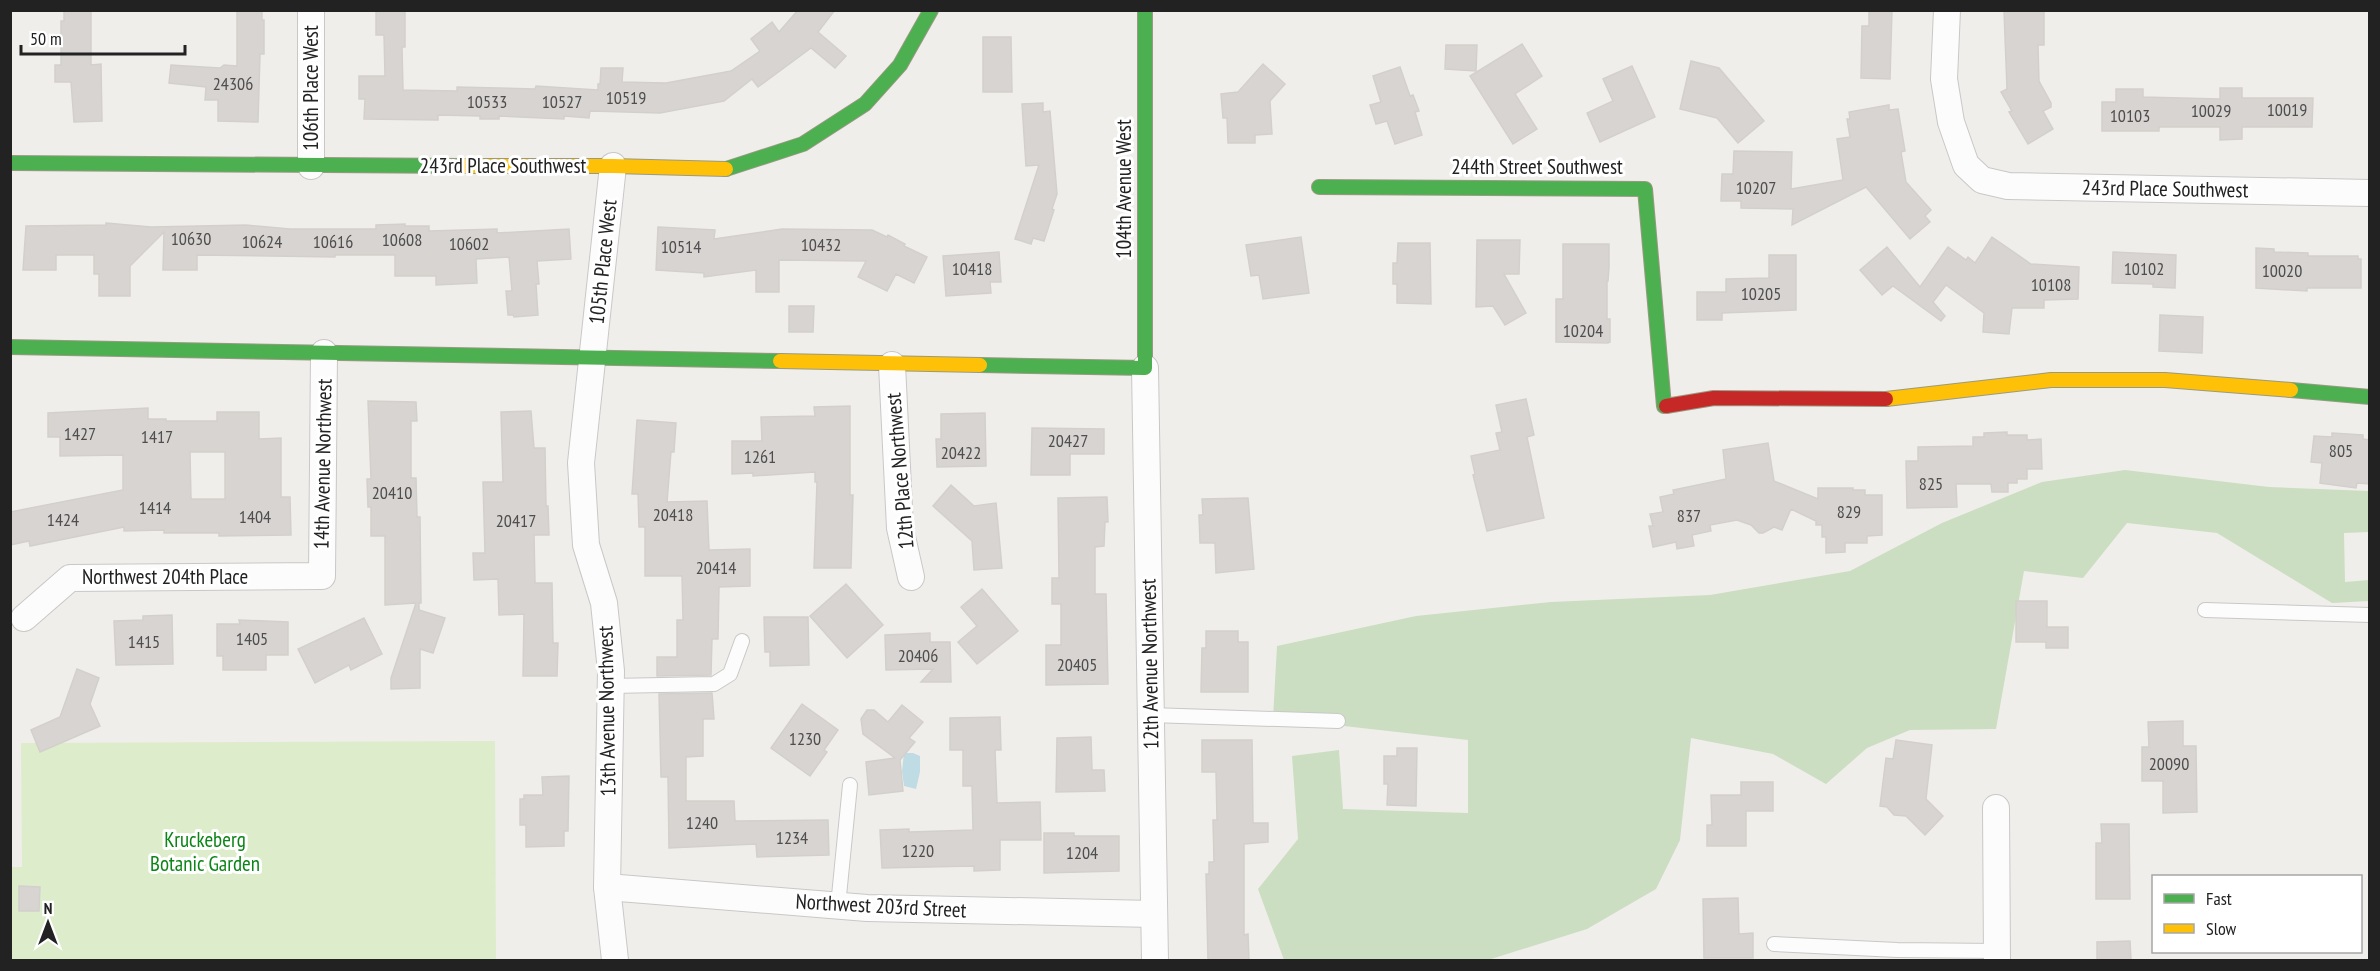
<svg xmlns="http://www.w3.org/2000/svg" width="2380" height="971" viewBox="0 0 2380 971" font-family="'PT Sans Narrow',sans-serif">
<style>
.grass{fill:#ddeccb}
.forest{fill:#cbdec1}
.water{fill:#bfdbe3}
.building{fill:#d7d4d2;stroke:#d3d0cc;stroke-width:1.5;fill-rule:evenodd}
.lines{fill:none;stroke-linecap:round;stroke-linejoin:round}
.lane-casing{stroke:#c9c8c7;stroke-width:16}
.street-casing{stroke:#c9c8c7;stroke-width:28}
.fast-casing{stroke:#999a82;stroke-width:16}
.slow-casing{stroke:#999a82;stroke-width:16}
.jam-casing{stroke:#999a82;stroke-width:16}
.lane{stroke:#fdfcfc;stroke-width:14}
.street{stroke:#fdfcfc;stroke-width:26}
.fast{stroke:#4caf50;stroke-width:14}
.slow{stroke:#ffc107;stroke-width:14}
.jam{stroke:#c62828;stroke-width:14}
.labels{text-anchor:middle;stroke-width:6;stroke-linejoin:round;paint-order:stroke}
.number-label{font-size:18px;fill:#4f4e4e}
.street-label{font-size:21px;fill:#222;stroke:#fff}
.park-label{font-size:21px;fill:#0c8416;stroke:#fff}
</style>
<rect width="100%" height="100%" fill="#f0eeeb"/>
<path class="grass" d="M495,741L496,960H11L10,867H22L21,743Z"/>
<path class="forest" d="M2125,470L2269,487L2369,491V532L2344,533L2345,582L2369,580V601L2332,603L2217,533L2127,523L2083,578L2024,571L1996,729L1910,730L1867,748L1826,784L1773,754L1691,738L1680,840L1656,889L1587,929L1488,960H1284L1258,889L1298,839L1292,756L1339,750L1343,809L1468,813V740L1273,718L1277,646L1416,616L1551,602L1710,595L1850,571L1942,523L2042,482Z"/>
<path class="water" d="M904,753H913L920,756V772L916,789L904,786L902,771Z"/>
<g class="building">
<path d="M64,10H91V65L101,64L102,121L74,122L71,82H55V65H61V21H64Z"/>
<path d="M237,10H262V20H264V54H260L258,122L218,121V100H205L206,87L169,83L171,65L220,68L224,65L237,66Z"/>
<path d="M376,10H405V47H402L403,90L457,91V87L535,89L536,86L598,90V84H600L601,68H623L622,82L666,83L731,71L760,51L751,39L772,22L779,32L798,10H835L818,32L846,56L835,68L811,48L758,87L752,79L724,101L660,113L590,111L589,118L564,116V119L499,116V119H480V116L438,115V120L364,119L365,99H359V76H385L384,35H376Z"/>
<path d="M1869,10H1892L1890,79L1861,78L1862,26H1869Z"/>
<path d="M2004,10H2044V45H2038L2039,81L2051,103V107L2043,111L2053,129L2028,144L2009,112L2012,111L2001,92L2007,89Z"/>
<path d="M983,37H1011L1012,92H983Z"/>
<path d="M1522,44L1542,76L1515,94L1537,129L1513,144L1470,76Z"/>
<path d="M1446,45H1477L1476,71L1445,69Z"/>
<path d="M1691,61L1719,68L1764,121L1738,143L1717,118L1680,109Z"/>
<path d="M1263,64L1285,84L1270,101L1272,134L1255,135V143H1228L1227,118H1223L1221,94L1238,92Z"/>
<path d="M1632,66L1655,117L1600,142L1587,113L1613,101L1603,79Z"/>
<path d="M1400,67L1410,96L1413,95L1419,111L1415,112L1422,135L1395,144L1387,121L1376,124L1370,105L1381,102L1373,76Z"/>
<path d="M2220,88H2242V98H2313L2312,127H2242V139L2220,140V127H2159V131H2102V102H2116V89H2143V97L2220,99Z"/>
<path d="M1043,103V112L1050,111L1057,194L1052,209L1054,210L1044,241L1033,238L1031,244L1015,239L1039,165L1026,166L1022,104Z"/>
<path d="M1889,105V110L1898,109L1905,151L1901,152L1906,182L1931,210L1925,216L1930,222L1910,239L1866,187L1792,225L1793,209L1741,208V201H1721L1722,174H1733L1734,151L1792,152L1791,189L1843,180L1837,139L1850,137L1847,119H1850L1849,112Z"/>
<path d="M106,223L151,227L246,225L290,229H376V225L405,224V226H429V231L497,229V233L569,229L571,259L537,261L539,284H536L538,315L514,317L513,315H508L506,291H512L509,257L476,259L477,283L436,285V276H395V255H335V257L197,255V270H163L164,232L130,266V296H99V274H94V255H56V270H23L26,226L106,225Z"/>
<path d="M658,227L715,230L714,239L782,229L872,230L887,237L888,235L905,244L904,246L927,257L914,283L896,274L887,291L858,277L866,261L779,260V292H756V270L704,277V273L656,270Z"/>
<path d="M1301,237L1309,293L1263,299L1259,275L1251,276L1246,245Z"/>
<path d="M1992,237L2031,264L2079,267L2078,299L2044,300V308H2012L2009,334L1983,332L1984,313L1946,285L1933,302L1945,316L1941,321L1893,286L1882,295L1860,270L1887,247L1920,287L1948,247L1966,260L1968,257L1975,263Z"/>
<path d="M1477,240H1520L1519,274H1504L1526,313L1505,325L1493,306L1476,307Z"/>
<path d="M1398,243H1430L1431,304L1397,303V284H1393V263H1397Z"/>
<path d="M1563,244H1609V267L1608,281H1607V319H1610V342L1608,343L1556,342V299H1563Z"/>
<path d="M2256,248L2274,249V252L2308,253V256H2358V259H2361V288H2307V291L2256,288Z"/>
<path d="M999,252L1001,282H990L991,293L946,296L943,256Z"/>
<path d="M2113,252L2176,255L2175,288L2153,287V284L2112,283Z"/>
<path d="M1769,255H1796V310L1722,313V320H1697V292H1726V279L1769,278Z"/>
<path d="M789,306H814L813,332H789Z"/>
<path d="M2160,315L2203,317L2202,353L2159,351Z"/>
<path d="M1526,399L1534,435L1527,437L1544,518L1487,531L1473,475L1475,474L1471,456L1500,450L1496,433L1502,432L1496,405Z"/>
<path d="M368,401L416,402L417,421H411V478H416L417,517H420L421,603H419V610L445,618L433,653L420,649V688L391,689V678L416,603L385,605V536H371V507H368L367,479H371Z"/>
<path d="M850,406V495H853L851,568H814L817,482H815V472L753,476V473L732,474V441H762L761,417L815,416L814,407Z"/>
<path d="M148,408V419H166V421H217V412H259V439L281,438V497H290L291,535L219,536V533H164V530L124,531V527L30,546L29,541L10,545V512L123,490V455L60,456V437H48V413ZM190,452H225V499H191Z"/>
<path d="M531,411L534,448H545L546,506H548L549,535H534L535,583H552L553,643H558L557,676H523L524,614L499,615L498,579L474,580L473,553H485L483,482H503L501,412Z"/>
<path d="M985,413L986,466L937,467L936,439H941V414Z"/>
<path d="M637,420L676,423L674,452H671L667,502L707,501L709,550L750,549V586L719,587L718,639H712L711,675L657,676V657H677V620H683L682,576H645V527H639L638,494H632Z"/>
<path d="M1032,428L1104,429V454H1070V475H1031Z"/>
<path d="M2007,432V435H2027V440L2041,439L2042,469H2027V479H2017V483H2008V492H1992L1991,484H1956L1957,507L1907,508L1906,461H1918V447L1973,446V437H1984V433Z"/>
<path d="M2332,433L2363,435V439L2370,440V484L2357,483L2356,488L2320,483L2322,463L2311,462L2314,436L2332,437Z"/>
<path d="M1768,443L1774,481L1818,499V488H1853V490H1865V495H1882V535L1867,536V543H1845V552L1826,553V537H1822V525H1816V521L1791,509L1782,530L1774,527L1763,533H1759L1751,525L1737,520L1710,525L1711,531L1692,535L1694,546L1677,549L1676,542L1653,547L1649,526H1653L1650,514L1663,512L1660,497L1674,494L1673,490L1726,479L1723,450Z"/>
<path d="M951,485L974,506L996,503L1002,568L974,570L972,541L933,506Z"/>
<path d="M1107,497L1108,522H1105L1104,546L1095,547V594H1106L1108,684L1046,685V645H1061V604H1052V578H1059L1058,498Z"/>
<path d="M1248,498L1254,569L1216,573L1215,543H1200L1199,515H1203L1202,499Z"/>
<path d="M846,584L883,625L847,658L810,616Z"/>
<path d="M982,589L1018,631L977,664L958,642L977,626L961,607Z"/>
<path d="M2016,601H2047V627H2068V648H2046V642H2016Z"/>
<path d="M172,615L173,664L116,665L114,621L143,620V616Z"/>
<path d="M764,617H808L809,665L770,666V652H765Z"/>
<path d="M364,618L382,654L351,670L349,665L315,683L298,649Z"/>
<path d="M239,620L288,622V655H266V670H223V656H217V624H240Z"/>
<path d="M1206,631H1238V642H1248V692H1201L1202,648H1206Z"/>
<path d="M930,633V642H950L951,682H921L933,669L886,670L885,635Z"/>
<path d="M77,669L99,678L90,704L100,726L40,752L31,730L60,717Z"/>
<path d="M712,693L714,719H703V756L686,757V801H734L735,821L828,820L829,855L757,857L756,844L669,848L668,777H661L659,694Z"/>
<path d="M802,704L838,730L824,750L827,752L810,776L771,748Z"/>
<path d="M902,705L923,722L909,738L915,742L900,760L903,791L869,795L866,762L895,758L863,734L861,719L867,710H874L888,722Z"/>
<path d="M1000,717L1001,750H995L997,803L1040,802L1041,840H1000V870L974,871V866L882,868L880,830L909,829V832L973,830L972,786H963V750H950V718Z"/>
<path d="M2183,721V746H2196L2197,812L2163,813V781H2142V747H2149L2148,722Z"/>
<path d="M1091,737L1092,770H1104L1105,791L1056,792L1057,738Z"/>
<path d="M1202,740H1252L1253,823H1268V842L1244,844V935L1248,934L1249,960H1208L1206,874H1209V862H1214L1213,820H1217L1216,772H1202Z"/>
<path d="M1896,740L1932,745L1926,799L1943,816L1925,835L1906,816L1894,815L1887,807L1880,806L1886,758L1893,759Z"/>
<path d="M1397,748H1417L1416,806L1387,805L1388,784H1384V756H1397Z"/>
<path d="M569,776L568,831H564V846L526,847V825H520V799H524V795H543L542,777Z"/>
<path d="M1741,782H1773V811H1746V846H1707V825H1712L1711,795H1741Z"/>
<path d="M2101,824H2129L2130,899H2096V843H2102Z"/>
<path d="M1044,833H1074V836H1119V871L1044,873Z"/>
<path d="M19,886L40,887L39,911H19Z"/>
<path d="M1738,898L1739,934L1753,933V958H1704L1703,899Z"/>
<path d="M2130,941L2131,960H2097V942Z"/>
</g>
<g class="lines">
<defs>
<g id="lane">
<path d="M2205,610L2370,615"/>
<path d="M610,686L714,684L730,674L742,641"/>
<path d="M1150,715L1338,721"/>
<path d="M838,906L850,785"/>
<path d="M1774,944L1897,950L1997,951"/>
</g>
<g id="street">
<path d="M311,10V166"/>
<path d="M1947,10L1944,79L1951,122L1966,165L1982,180L2008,186L2370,193"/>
<path d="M613,166L581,463L586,545L604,603L611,671L607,887L615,960"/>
<path d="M892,365L900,528L911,577"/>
<path d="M1145,368L1155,960"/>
<path d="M24,618L70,578L322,576L324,353"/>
<path d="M1996,808L1997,960"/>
<path d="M607,887L867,908L1154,914"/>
</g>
<g id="fast">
<path d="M10,163L462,166"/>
<path d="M726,169L803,144L865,104L900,65L931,10"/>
<path d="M1319,187L1645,189L1664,406H1666"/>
<path d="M10,347L780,361"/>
<path d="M980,365L1145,368V10"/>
<path d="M2291,390L2370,397"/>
</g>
<g id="slow">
<path d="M462,166H613L726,169"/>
<path d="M780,361L980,365"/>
<path d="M1886,399L2051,380H2165L2291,390"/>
</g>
<path id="jam" d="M1666,406L1714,398L1886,399"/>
</defs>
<use href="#lane" class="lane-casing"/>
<use href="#street" class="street-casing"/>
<use href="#fast" class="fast-casing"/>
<use href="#slow" class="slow-casing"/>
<use href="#jam" class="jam-casing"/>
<use href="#lane" class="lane"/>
<use href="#street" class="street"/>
<use href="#fast" class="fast"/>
<use href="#slow" class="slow"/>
<use href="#jam" class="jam"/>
</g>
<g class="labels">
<g class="number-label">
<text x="233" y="90">24306</text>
<text x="626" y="104">10519</text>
<text x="487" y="108">10533</text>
<text x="562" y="108">10527</text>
<text x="2287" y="116">10019</text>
<text x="2211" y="117">10029</text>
<text x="2130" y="122">10103</text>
<text x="1756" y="194">10207</text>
<text x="191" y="245">10630</text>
<text x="402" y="246">10608</text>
<text x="262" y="248">10624</text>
<text x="333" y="248">10616</text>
<text x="469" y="250">10602</text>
<text x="821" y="251">10432</text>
<text x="681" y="253">10514</text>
<text x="972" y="275">10418</text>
<text x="2144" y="275">10102</text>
<text x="2282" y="277">10020</text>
<text x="2051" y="291">10108</text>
<text x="1761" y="300">10205</text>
<text x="1583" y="337">10204</text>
<text x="80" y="440">1427</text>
<text x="157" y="443">1417</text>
<text x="1068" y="447">20427</text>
<text x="2341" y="457">805</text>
<text x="961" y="459">20422</text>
<text x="760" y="463">1261</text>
<text x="1931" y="490">825</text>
<text x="392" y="499">20410</text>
<text x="155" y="514">1414</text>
<text x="1849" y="518">829</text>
<text x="673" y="521">20418</text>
<text x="1689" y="522">837</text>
<text x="255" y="523">1404</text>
<text x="63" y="526">1424</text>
<text x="516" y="527">20417</text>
<text x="716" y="574">20414</text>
<text x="252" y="645">1405</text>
<text x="144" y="648">1415</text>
<text x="918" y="662">20406</text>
<text x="1077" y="671">20405</text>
<text x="805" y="745">1230</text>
<text x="2169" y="770">20090</text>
<text x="702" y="829">1240</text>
<text x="792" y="844">1234</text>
<text x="918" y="857">1220</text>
<text x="1082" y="859">1204</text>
</g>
<g class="street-label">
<text transform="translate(311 88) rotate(-90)" y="7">106th Place West</text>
<text x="503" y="173">243rd Place Southwest</text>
<text x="1537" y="174">244th Street Southwest</text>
<text transform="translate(1124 189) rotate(-90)" y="7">104th Avenue West</text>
<text transform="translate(2165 189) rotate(1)" y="7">243rd Place Southwest</text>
<text transform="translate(603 262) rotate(-84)" y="7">105th Place West</text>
<text transform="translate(323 464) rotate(-89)" y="7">14th Avenue Northwest</text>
<text transform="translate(900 471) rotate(-95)" y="7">12th Place Northwest</text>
<text x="165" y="584">Northwest 204th Place</text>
<text transform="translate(1150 664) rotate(-91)" y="7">12th Avenue Northwest</text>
<text transform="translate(607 711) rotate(-91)" y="7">13th Avenue Northwest</text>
<text transform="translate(881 906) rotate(3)" y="7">Northwest 203rd Street</text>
</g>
<g class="park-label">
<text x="205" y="847">Kruckeberg<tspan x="205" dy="24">Botanic Garden</tspan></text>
</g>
</g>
<rect width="2380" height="971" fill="none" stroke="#222222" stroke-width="24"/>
<rect x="2152" y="875" width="210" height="78" fill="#ffffff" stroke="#a7a7a7" stroke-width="1.5"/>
<rect x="2164" y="894" width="30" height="9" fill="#4caf50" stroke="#a7a7a7" stroke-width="1.5"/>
<text x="2206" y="905" font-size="18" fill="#222222">Fast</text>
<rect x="2164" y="924" width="30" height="9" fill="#ffc107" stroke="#a7a7a7" stroke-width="1.5"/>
<text x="2206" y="935" font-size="18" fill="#222222">Slow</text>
<g transform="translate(48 923)" stroke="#ffffff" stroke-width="4.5" paint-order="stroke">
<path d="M0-4.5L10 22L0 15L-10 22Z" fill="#222222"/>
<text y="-9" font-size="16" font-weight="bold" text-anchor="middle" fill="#222222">N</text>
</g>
<path d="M21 45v9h164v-9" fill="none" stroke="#222222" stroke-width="3"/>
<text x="30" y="45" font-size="18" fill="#222222" stroke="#ffffff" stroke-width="4.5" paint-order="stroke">50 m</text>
</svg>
